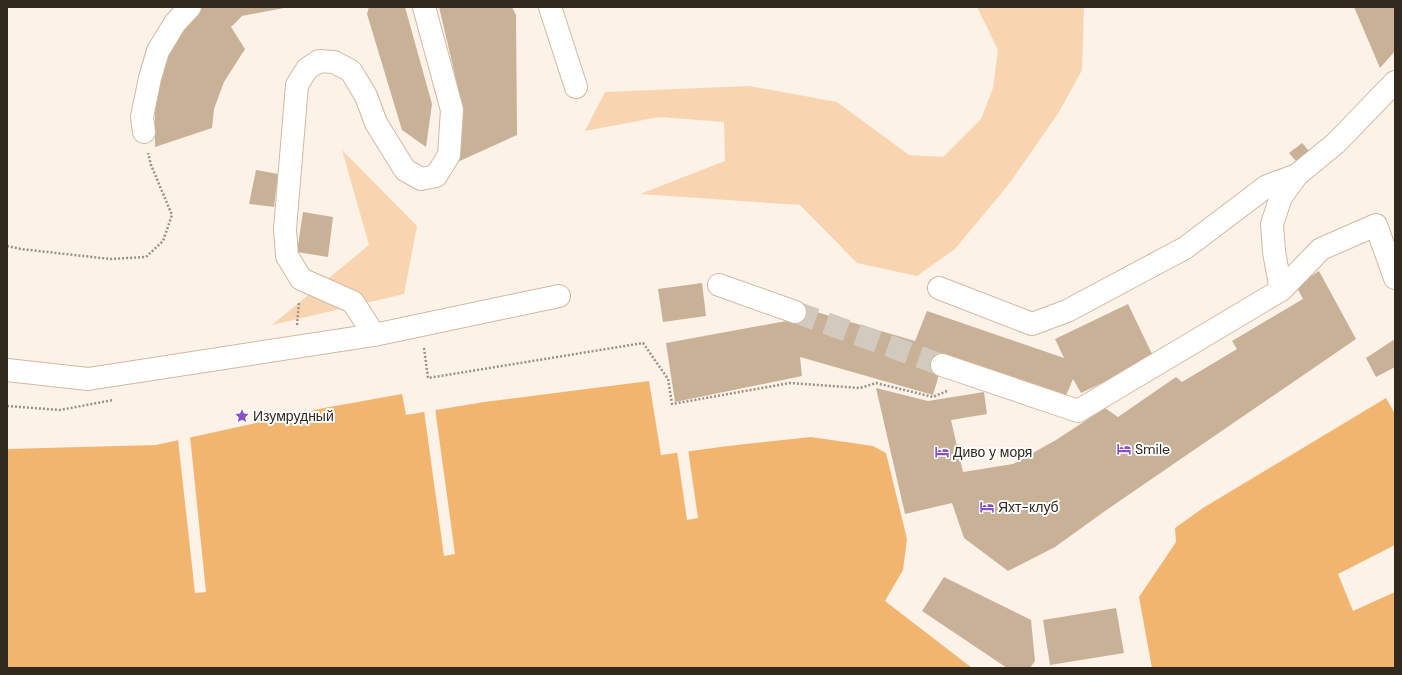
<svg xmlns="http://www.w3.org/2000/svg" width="1402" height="675" viewBox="0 0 1402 675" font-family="'DM Sans',sans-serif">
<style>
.green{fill:#f8d5b0}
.water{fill:#f2b570}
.pier{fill:#fcf2e7}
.building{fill:#c9b198}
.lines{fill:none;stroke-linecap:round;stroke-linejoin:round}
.minor-tunnel{stroke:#d3cabf;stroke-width:22;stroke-dasharray:22 11;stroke-linecap:butt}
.minor-casing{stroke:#d1b9a0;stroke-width:24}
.path{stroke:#9b9187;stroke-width:2.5;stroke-dasharray:2 2;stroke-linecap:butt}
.minor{stroke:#fff;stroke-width:22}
.labels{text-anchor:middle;stroke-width:4;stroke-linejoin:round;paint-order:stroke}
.poi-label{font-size:14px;fill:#31281e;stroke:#fff;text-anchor:start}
</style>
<rect width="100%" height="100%" fill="#fcf2e7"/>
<g class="green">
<path d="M977,7H1084L1082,70L1059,112L1009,184L955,249L917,276L857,263L800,205L640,194L725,161L724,122L659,117L585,131L605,92L749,86L837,102L909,155L943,157L981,119L993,88L998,50Z"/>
<path d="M342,150L417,226L404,294L272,325L369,245Z"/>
</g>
<g class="water">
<path d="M649,381L661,455L728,446L811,437L873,446L886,453L907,539L903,570L885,601L972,668H7V449L156,445L324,408L402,394L406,415L484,402Z"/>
<path d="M1386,398L1395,414V545L1338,574L1353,611L1395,592V668H1152L1139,597L1176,542L1175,528L1203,508Z"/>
</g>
<g class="pier">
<path d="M435,408L455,554L444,556L424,410Z"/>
<path d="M190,436L206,592L195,593L178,439Z"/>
<path d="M688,449L698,518L687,520L677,451Z"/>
</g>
<g class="building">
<path d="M201,7L284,8L242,16L231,27L245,49L224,82L214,109L212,128L155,147V95L167,58L191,18Z"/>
<path d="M369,7H405L432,104L426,147L402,130L367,14Z"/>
<path d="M439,7H512L516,15L517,135L453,164L458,88Z"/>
<path d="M1354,7H1395V51L1380,68Z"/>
<path d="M1302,143L1309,151L1296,161L1289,153Z"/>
<path d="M256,170L278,174L274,207L249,204Z"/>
<path d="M303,212L333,217L328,257L297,252Z"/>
<path d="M1319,271L1356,339L1105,511L1055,547L1008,571L964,538L952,503L905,514L876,388L928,401L984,392L987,414L951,420L963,472L1013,464L1056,440L1105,408L1118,417L1176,377L1182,382L1237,349L1232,341L1303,299L1296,286Z"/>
<path d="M702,283L706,316L663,322L658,289Z"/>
<path d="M1128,304L1154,358L1081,393L1073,379L1065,398L944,357L933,395L800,357L802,376L675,402L666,343L792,320L796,306L915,341L927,311L1064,358L1055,339Z"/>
<path d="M1395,339V367L1376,377L1366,358Z"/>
<path d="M944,577L1031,620L1035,661L1030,668H1007L922,611Z"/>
<path d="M1116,608L1124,653L1050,665L1043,620Z"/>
</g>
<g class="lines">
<path class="minor-tunnel" d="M795,312L942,365"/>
<defs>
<g id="minor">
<path d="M550,7L576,87"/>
<path d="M144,132L142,117L150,78L158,51L175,23L190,7"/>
<path d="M719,285L795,312"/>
<path d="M939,288L1032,324L1067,311L1185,248L1267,186L1297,175"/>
<path d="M1281,290L1274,252L1272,224L1281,197L1297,175L1336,143L1395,82"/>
<path d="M374,335L559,296"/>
<path d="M942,365L1078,411L1281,290L1321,249L1376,225L1395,278"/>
<path d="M7,370L88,379L374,335L353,302L301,279L287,256L285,229L297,85L307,69L319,61L334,62L351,71L366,96L376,123L405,170L421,179L436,176L449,155L452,110L424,7"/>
</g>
</defs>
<use href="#minor" class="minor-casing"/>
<g class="path">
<path d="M7,246L21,249L110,259L146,257L163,241L172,215L151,165L148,153"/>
<path d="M297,325L299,302"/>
<path d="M424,348L428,378L643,343L668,379L672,404L790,383L860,388L876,383L933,397L947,391"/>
<path d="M7,406L60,410L113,400"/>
</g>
<use href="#minor" class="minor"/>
</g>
<defs>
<symbol id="sight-bare" viewBox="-9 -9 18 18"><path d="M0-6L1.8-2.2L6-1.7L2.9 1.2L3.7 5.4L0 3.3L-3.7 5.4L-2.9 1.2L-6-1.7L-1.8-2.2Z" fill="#8b4fc5" stroke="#fff" stroke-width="2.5" paint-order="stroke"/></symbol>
<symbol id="hotel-bare" viewBox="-9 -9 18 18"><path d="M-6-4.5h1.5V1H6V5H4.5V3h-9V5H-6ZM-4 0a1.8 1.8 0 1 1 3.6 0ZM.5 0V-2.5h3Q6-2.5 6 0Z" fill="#8b4fc5" stroke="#fff" stroke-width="2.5" paint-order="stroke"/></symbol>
</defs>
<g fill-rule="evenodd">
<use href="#sight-bare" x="232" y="406" width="20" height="20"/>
<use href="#hotel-bare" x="1114" y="439" width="20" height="20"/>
<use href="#hotel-bare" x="932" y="442" width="20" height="20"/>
<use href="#hotel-bare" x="977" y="497" width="20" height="20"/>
</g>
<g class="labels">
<g class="poi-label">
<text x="253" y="421">Изумрудный</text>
<text x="1135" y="454">Smile</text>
<text x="953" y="457">Диво у моря</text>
<text x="998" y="512">Яхт-клуб</text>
</g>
</g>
<rect width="1402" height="675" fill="none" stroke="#31281e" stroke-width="16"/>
</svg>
